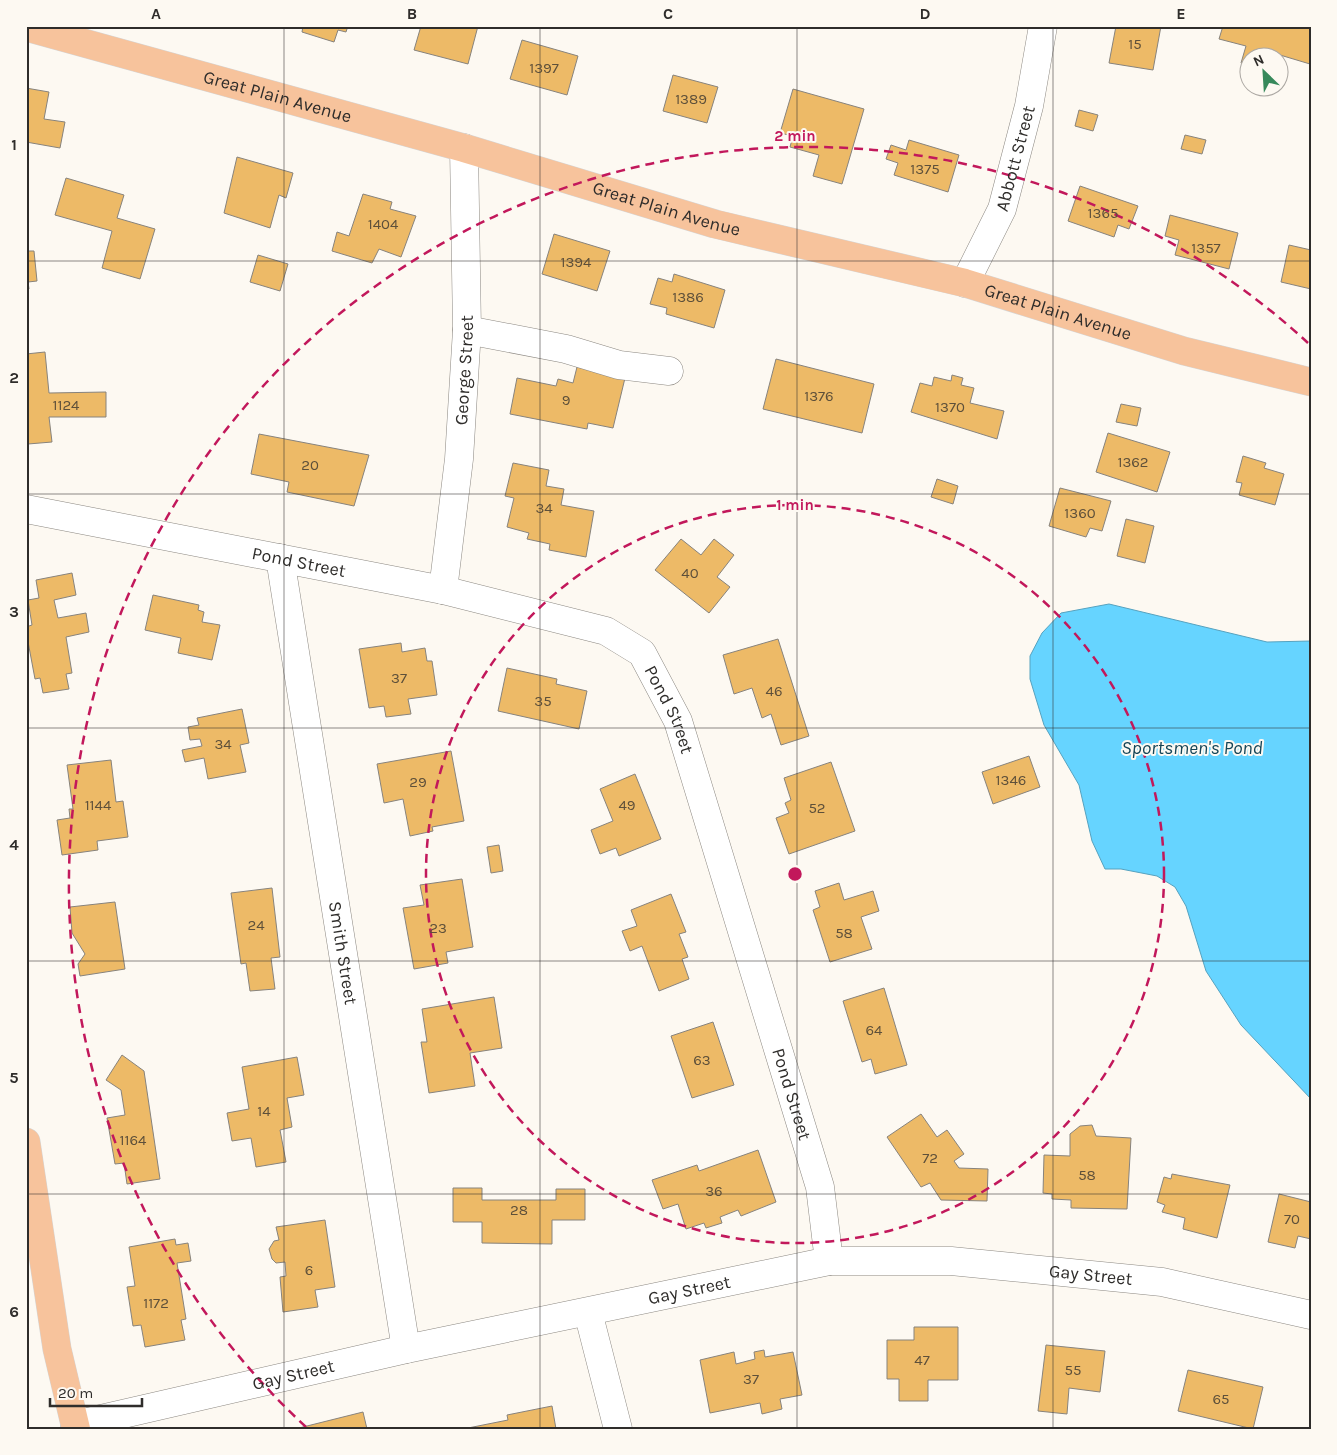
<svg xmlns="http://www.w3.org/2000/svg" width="1337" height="1455" viewBox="0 0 1337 1455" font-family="Karla,sans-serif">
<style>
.water{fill:#66d4ff;stroke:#56a2bf}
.building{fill:#edba67;stroke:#87837d}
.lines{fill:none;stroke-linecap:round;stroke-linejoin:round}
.minor-casing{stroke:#8c8882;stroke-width:29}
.major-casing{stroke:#d5d5d5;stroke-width:29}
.minor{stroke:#fff;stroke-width:28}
.major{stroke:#f7c39c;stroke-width:28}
.grid{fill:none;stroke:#2f2d2b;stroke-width:1;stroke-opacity:0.55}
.ring{fill:none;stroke:#c2185b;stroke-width:2.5;stroke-dasharray:9 6}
.labels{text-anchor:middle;stroke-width:4;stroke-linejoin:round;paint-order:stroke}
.number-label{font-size:15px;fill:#5e503a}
.street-label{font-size:18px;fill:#2f2d2b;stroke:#fdf9f2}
.water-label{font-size:19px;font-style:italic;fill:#154557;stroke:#fdf9f2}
.centre{fill:#c2185b;stroke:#fdf9f2;stroke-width:2.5}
.ring-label{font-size:15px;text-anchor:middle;font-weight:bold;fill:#c2185b;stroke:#fdf9f2;stroke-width:4;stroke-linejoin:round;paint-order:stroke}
.neatline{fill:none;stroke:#2f2d2b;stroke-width:2}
.grid-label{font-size:16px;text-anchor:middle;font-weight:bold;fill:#2f2d2b}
</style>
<rect width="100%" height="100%" fill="#fdf9f2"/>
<path class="water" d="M1109,604L1267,642L1311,641V1099L1241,1025L1206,971L1186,906L1175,887L1157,876L1121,869H1105L1092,841L1079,785L1044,725L1030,679V656L1042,633L1061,613Z"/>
<g class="building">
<path d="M303,26H348L346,32L338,30L334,42L302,32Z"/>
<path d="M421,26H478L468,64L414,50Z"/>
<path d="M1116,26H1161L1153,70L1109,63Z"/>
<path d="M1223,26H1311L1310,64L1270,52L1269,58H1250V66L1241,63L1246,46L1219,39Z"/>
<path d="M522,40L578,56L567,95L510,79Z"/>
<path d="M673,75L718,87L707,123L663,111Z"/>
<path d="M26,88L49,92L44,119L65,122L60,148L26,142Z"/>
<path d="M793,89L864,109L842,184L813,176L819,155L790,147L793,136L780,133Z"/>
<path d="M1079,110L1098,115L1093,131L1075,126Z"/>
<path d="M1185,135L1206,140L1202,154L1181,149Z"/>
<path d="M909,140L959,155L948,192L894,175L898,163L886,159L891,145L906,150Z"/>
<path d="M237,157L293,173L286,198L279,195L270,228L224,213Z"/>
<path d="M66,178L124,195L117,218L155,229L140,279L102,268L112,231L55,215Z"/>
<path d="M1080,186L1138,206L1129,229L1118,225L1114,237L1068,221Z"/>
<path d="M363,194L392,202L390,209L416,216L401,257L379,249L372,263L332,251L337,232L349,236Z"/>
<path d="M1170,215L1238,233L1229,269L1175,255L1179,240L1165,236Z"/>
<path d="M554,234L610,251L597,291L542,274Z"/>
<path d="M1289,245L1311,250V289L1281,282Z"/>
<path d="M26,251H34L37,281L28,282L29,289H26Z"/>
<path d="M258,255L288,264L280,291L250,282Z"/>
<path d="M674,274L725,290L714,328L666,314L667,308L650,304L658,278L672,282Z"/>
<path d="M45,352L49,393L106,392V417H49L52,442L28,444L26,354Z"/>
<path d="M776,359L874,384L862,433L763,409Z"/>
<path d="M577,367L625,378L613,428L588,423L587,429L510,414L517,378L556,386L558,379L573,383Z"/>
<path d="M952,375L963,378L961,385L974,388L970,403L1004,411L997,439L911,412L920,383L932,386L934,377L951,381Z"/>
<path d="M1121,404L1141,408L1137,426L1116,422Z"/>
<path d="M1108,433L1170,452L1157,492L1096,472Z"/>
<path d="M259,434L369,455L354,506L287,492L289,482L251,474Z"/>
<path d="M1243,456L1266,463L1264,468L1284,474L1275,505L1239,495L1242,483L1236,482Z"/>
<path d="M513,463L549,470L546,486L564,489L561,505L594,511L586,557L549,550L550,544L527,539L529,533L507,527L514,498L505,496Z"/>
<path d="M937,479L958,486L953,504L931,497Z"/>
<path d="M1060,488L1111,501L1102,531L1090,528L1086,537L1049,526Z"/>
<path d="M1126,519L1154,526L1145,563L1117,556Z"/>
<path d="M681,539L701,555L714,539L734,555L717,577L730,587L709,613L655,570Z"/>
<path d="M72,573L76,595L54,600L58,618L86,613L89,632L66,637L72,673L66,674L69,689L43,693L40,678L35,679L26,631V627L32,625L28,600L39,598L36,580Z"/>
<path d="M153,595L199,605L198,610L204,612L202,622L220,625L212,660L178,653L181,638L145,630Z"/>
<path d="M778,639L809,736L781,745L771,714L762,718L752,688L734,694L723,655Z"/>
<path d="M401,643L402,652L425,648L427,661H432L437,695L408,699L411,714L386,717L384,706L369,708L359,649Z"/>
<path d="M507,668L557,679L556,684L587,691L579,729L498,711Z"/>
<path d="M242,709L249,743L240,745L246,772L208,779L204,758L185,762L182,750L202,746L200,739L190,740L188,727L199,725L197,718Z"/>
<path d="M451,751L464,821L432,827L433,831L410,836L403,799L384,803L377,764Z"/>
<path d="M1029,756L1040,787L993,804L982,772Z"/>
<path d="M111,760L116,802L123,801L128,837L97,841L98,850L62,855L57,820L70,818L69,809H73L67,765Z"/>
<path d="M831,762L855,831L789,854L776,818L789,813L785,803L791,800L784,778Z"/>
<path d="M635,774L661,839L619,856L616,848L600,854L591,830L613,821L600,789Z"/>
<path d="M499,845L503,871L491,873L487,847Z"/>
<path d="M462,879L473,947L446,952L448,963L414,969L403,908L424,905L420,885Z"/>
<path d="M839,883L844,900L873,891L879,911L861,917L872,949L830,962L813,910L820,907L815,891Z"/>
<path d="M272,888L280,957L271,958L275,989L250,991L246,963L241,964L231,893Z"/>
<path d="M671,894L686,932L679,934L688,957L682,959L689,979L659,991L642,946L630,951L622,931L637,926L631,910Z"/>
<path d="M115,902L125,969L80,976L78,964L85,954L72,933L70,907Z"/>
<path d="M884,988L907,1065L875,1074L871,1059L862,1062L843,1001Z"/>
<path d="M494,997L502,1048L470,1053L475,1086L429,1093L421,1042H427L422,1009Z"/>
<path d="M713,1022L734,1085L692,1098L671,1036Z"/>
<path d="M122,1055L144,1071L160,1179L127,1184L124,1163L115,1164L107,1118L125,1115L121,1090L106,1080Z"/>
<path d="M297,1057L304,1095L287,1098L292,1127L280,1130L286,1162L256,1167L251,1138L232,1141L227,1113L249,1109L242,1067Z"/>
<path d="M921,1114L937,1137L947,1130L964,1154L954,1161L959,1168L988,1169L987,1201L941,1200L930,1183L921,1187L887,1137Z"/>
<path d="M1092,1125L1096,1136L1131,1138L1127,1209L1071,1208V1200L1052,1199V1194L1043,1193L1044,1155L1070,1156V1134L1080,1126Z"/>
<path d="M758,1150L776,1202L741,1216L738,1210L720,1217L722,1223L706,1228L704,1223L686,1229L678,1204L663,1209L652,1180L697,1165L699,1171Z"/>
<path d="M1172,1174L1230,1185L1217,1238L1183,1229L1185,1218L1162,1212L1165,1205L1157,1202L1164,1177L1171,1179Z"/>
<path d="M453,1188H482V1200H556V1189H585V1220H552V1244L482,1243V1222H453Z"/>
<path d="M1279,1194L1311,1202V1239L1298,1236L1295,1248L1268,1242Z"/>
<path d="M325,1220L335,1287L315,1290L318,1307L283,1312L280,1277L286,1276L285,1262L276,1263L272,1259L269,1249L274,1241L279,1240L276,1227Z"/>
<path d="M175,1239L176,1245L188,1243L191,1261L177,1263L186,1319L181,1320L185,1340L145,1347L141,1325L133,1326L127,1287L135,1286L129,1247Z"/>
<path d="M914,1327H958V1380H928V1401H899V1379H887V1340H914Z"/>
<path d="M1046,1345L1105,1351L1100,1392L1069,1388L1067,1414L1038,1411Z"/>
<path d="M764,1350L765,1357L793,1352L802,1395L780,1399L782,1409L762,1414L760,1403L710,1413L700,1360L734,1352L736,1364L755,1359L754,1352Z"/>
<path d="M1188,1370L1263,1387L1253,1429L1178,1411Z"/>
<path d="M552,1406L556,1429H463L508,1420L507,1415Z"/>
<path d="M363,1412L367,1429H295Z"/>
</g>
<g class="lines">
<defs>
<g id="minor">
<path id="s1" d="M965,283L1002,209L1029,106L1043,26"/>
<path d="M467,330L566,349L619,365L669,371"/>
<path id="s2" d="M26,509L443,590L606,631L642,653L678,721L820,1187L829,1261"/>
<path id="s3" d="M280,558L406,1349"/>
<path id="s4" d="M443,590L459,459L467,330L464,148"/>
<path d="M588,1312L618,1429"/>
<path id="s5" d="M75,1425L406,1349L829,1261H951L1162,1282L1311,1315"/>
</g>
<g id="major">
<path id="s6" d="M26,27L464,148L715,224L965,283L1184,351L1311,382"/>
<path d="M26,1142L57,1349L76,1429"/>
</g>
</defs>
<use href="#minor" class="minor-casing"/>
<use href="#major" class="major-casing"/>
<use href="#minor" class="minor"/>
<use href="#major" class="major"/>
</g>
<path class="grid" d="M284,26V1429M540,26V1429M797,26V1429M1053,26V1429M26,261H1311M26,494H1311M26,728H1311M26,961H1311M26,1194H1311"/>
<g class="ring">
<circle cx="795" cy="874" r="369"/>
<path d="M306 1427A738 738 0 1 1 1308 343"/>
</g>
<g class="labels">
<g class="number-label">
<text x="1135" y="49">15</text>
<text x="544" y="73">1397</text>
<text x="691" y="104">1389</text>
<text x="925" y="174">1375</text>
<text x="1103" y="218">1365</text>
<text x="383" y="229">1404</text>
<text x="1206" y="253">1357</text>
<text x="576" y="267">1394</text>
<text x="688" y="302">1386</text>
<text x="819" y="401">1376</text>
<text x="566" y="405">9</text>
<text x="66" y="410">1124</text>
<text x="950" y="412">1370</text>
<text x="1133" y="467">1362</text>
<text x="310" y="470">20</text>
<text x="544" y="513">34</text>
<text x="1080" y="518">1360</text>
<text x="690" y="578">40</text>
<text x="399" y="683">37</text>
<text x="774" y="696">46</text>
<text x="543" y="706">35</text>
<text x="223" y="749">34</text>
<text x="1011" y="785">1346</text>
<text x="418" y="787">29</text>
<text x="98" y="810">1144</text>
<text x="627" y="810">49</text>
<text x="817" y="813">52</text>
<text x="256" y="930">24</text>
<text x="438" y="933">23</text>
<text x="844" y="938">58</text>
<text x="874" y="1035">64</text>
<text x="702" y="1065">63</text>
<text x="264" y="1116">14</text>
<text x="133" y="1145">1164</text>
<text x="930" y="1163">72</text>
<text x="1087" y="1180">58</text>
<text x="714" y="1196">36</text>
<text x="519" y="1215">28</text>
<text x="1292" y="1224">70</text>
<text x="309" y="1275">6</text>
<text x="156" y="1308">1172</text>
<text x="922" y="1365">47</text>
<text x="1073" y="1375">55</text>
<text x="751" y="1384">37</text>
<text x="1221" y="1404">65</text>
</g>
<g class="street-label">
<text dy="6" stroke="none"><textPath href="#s6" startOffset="261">Great Plain Avenue</textPath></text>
<text dy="6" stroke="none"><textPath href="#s1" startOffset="135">Abbott Street</textPath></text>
<text dy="6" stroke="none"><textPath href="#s6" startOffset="666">Great Plain Avenue</textPath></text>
<text dy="6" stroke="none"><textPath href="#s6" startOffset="1071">Great Plain Avenue</textPath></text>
<text dy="6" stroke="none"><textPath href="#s4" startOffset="221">George Street</textPath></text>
<text dy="6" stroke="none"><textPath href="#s2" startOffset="278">Pond Street</textPath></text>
<text dy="6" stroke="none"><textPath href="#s2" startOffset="698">Pond Street</textPath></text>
<text dy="6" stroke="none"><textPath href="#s3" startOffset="400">Smith Street</textPath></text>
<text dy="6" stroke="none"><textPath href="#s2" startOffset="1102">Pond Street</textPath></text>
<text dy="6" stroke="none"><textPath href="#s5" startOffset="1034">Gay Street</textPath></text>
<text dy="6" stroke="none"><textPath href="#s5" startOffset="629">Gay Street</textPath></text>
<text dy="6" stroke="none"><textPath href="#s5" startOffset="224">Gay Street</textPath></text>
</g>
<g class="water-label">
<text x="1192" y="754">Sportsmen's Pond</text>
</g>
</g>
<circle cx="795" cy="874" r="8" class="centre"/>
<g class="ring-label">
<text x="795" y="141">2 min</text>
<text x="795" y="510">1 min</text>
</g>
<rect width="1337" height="1455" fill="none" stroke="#fdf9f2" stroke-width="55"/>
<g transform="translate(1264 72) rotate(335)"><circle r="24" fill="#fdf9f2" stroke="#aba7a2"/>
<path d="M0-4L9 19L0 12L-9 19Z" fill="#37895b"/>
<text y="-8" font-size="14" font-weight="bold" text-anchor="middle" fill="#2f2d2b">N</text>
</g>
<path d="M50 1398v8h92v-8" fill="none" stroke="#2f2d2b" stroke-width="2.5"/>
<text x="58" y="1398" font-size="15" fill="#2f2d2b" stroke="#fdf9f2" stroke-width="4" paint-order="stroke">20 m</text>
<rect x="28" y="28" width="1282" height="1400" class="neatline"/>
<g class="grid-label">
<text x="156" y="19">A</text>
<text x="412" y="19">B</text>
<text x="668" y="19">C</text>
<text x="925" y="19">D</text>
<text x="1181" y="19">E</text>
<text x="14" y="150">1</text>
<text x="14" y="383">2</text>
<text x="14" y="617">3</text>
<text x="14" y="850">4</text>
<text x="14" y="1083">5</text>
<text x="14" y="1317">6</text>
</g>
</svg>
